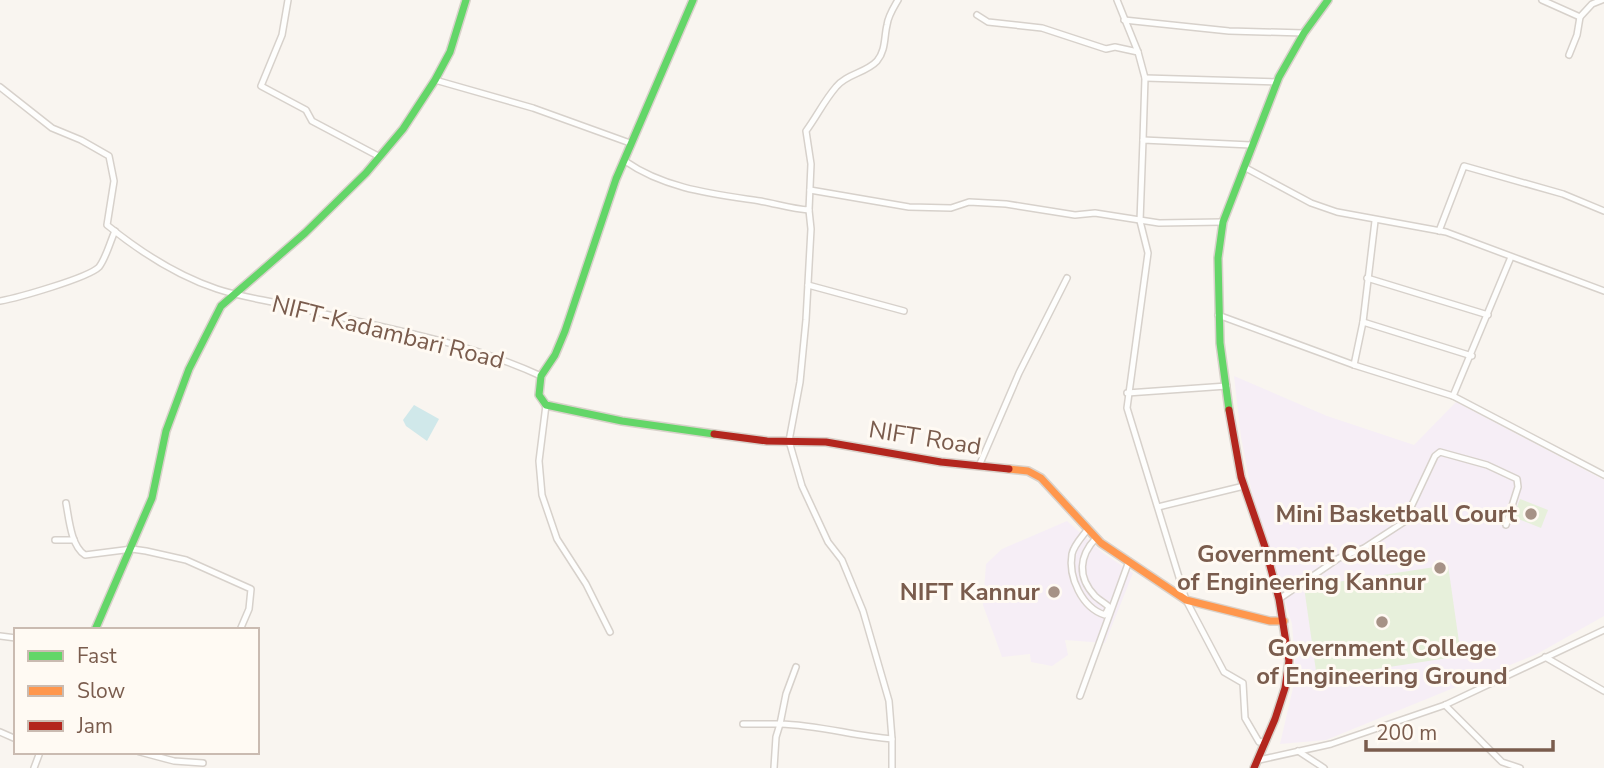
<svg xmlns="http://www.w3.org/2000/svg" width="1604" height="768" viewBox="0 0 1604 768" font-family="'Nunito Sans',sans-serif">
<style>
.education{fill:#f6eef6}
.green{fill:#e7f0db}
.water{fill:#d0e8ea}
.lines{fill:none;stroke-linecap:round;stroke-linejoin:round}
.street-casing{stroke:#d7d1cb;stroke-width:8}
.fast-casing{stroke:#d9d2cb;stroke-width:10}
.slow-casing{stroke:#d9d2cb;stroke-width:10}
.jam-casing{stroke:#d9d2cb;stroke-width:10}
.street{stroke:#fefefd;stroke-width:5}
.fast{stroke:#63d668;stroke-width:7}
.slow{stroke:#ff974d;stroke-width:7}
.jam{stroke:#b3261e;stroke-width:7}
.poi-dot{fill:#a69286;stroke:#fffaf3;stroke-width:2.5}
.labels{text-anchor:middle;stroke-width:6;stroke-linejoin:round;paint-order:stroke}
.street-label{font-size:24px;fill:#7a5c4d;stroke:#fffaf3}
.poi-label{font-size:24px;font-weight:bold;fill:#7a5c4d;stroke:#fffaf3;text-anchor:end}
</style>
<rect width="100%" height="100%" fill="#f9f5f0"/>
<g class="education">
<path d="M1234,376L1327,416L1414,445L1456,402L1604,480V616L1537,654L1326,740L1280,744L1296,675L1292,624L1252,494L1241,437Z"/>
<path d="M1067,521L1103,553L1133,573L1105,643L1065,640L1068,655L1052,666L1031,662L1030,654L1002,657L983,605L986,564L1002,549Z"/>
</g>
<g class="green">
<path d="M1520,499L1548,510L1541,528L1513,517Z"/>
<path d="M1448,565L1461,656L1317,678L1304,587Z"/>
</g>
<path class="water" d="M414,405L439,419L427,441L406,426L403,420Z"/>
<g class="lines">
<defs>
<g id="street">
<path d="M288,0L282,35L261,86L306,110L312,121L380,157"/>
<path d="M1117,0L1138,52L1145,78L1143,140"/>
<path d="M1542,0L1580,17L1592,4L1602,0"/>
<path d="M977,15L988,22L1042,28L1106,49L1115,47L1138,52"/>
<path d="M1124,20L1229,31L1304,33"/>
<path d="M1569,55L1577,35L1580,17"/>
<path d="M1145,78L1277,82"/>
<path d="M435,80L533,108L630,143"/>
<path d="M0,87L52,128L81,140L109,156L114,181L107,225C139,251 178,276 217,289C241,297 266,300 290,306C374,326 463,340 541,376"/>
<path d="M1251,145L1143,140L1140,221L1148,253L1127,408L1186,600L1224,672L1243,683L1245,718L1259,742L1266,741"/>
<path d="M625,161C665,189 714,194 760,201C777,204 792,209 809,210L811,164L806,131C817,116 824,101 836,87C846,74 866,73 877,61C886,50 884,37 887,25C888,16 894,7 898,0"/>
<path d="M1244,167L1311,203L1337,212L1446,232L1604,291"/>
<path d="M810,190L909,207L951,208L969,202L1006,204L1075,215L1095,213L1159,223L1223,222"/>
<path d="M809,210L811,229L806,320L800,382L789,441L802,486L828,542L842,560L863,611L889,701L892,739"/>
<path d="M1439,231L1464,166L1563,194L1604,211"/>
<path d="M1367,278L1488,315"/>
<path d="M808,285L904,311"/>
<path d="M0,301C17,298 88,278 99,267C106,258 110,242 115,231"/>
<path d="M1218,315L1354,365L1453,396L1604,475"/>
<path d="M1363,322L1472,356"/>
<path d="M1354,365L1363,322L1375,221"/>
<path d="M1127,393L1227,386"/>
<path d="M1453,396L1511,257"/>
<path d="M546,405L539,461L542,495L557,539L586,584L610,632"/>
<path d="M979,466L1019,373L1067,278"/>
<path d="M66,503C69,519 71,546 85,555L132,549L146,551L186,560L251,589L249,609L240,630"/>
<path d="M1158,507L1244,486"/>
<path d="M1087,530C1082,537 1074,545 1072,554C1068,577 1082,608 1105,615L1109,607C1105,603 1099,600 1095,596C1077,577 1079,556 1096,538"/>
<path d="M55,540H74"/>
<path d="M1279,599L1339,558L1364,548L1404,522L1435,456L1440,452L1487,465L1517,479L1518,487L1506,525"/>
<path d="M0,636L16,638"/>
<path d="M1545,657L1604,691"/>
<path d="M796,667L786,694L780,724C818,725 854,736 892,739V768"/>
<path d="M1080,696L1129,561"/>
<path d="M1445,705L1502,762L1520,768"/>
<path d="M743,724H780L776,737L774,768"/>
<path d="M0,732L16,739"/>
<path d="M1298,751L1324,768"/>
<path d="M140,752L174,761L203,763"/>
<path d="M1259,760L1331,744L1445,705L1604,630"/>
<path d="M34,768L40,752"/>
</g>
<g id="fast">
<path d="M693,0L616,179L565,331L555,355L541,376L539,395L546,405L622,421L714,434"/>
<path d="M1229,410L1220,343L1218,258L1223,222L1279,77L1304,33L1328,0"/>
<path d="M95,630L152,498L166,431L189,369L221,306L305,233L366,173L403,129L435,80L450,52L466,0"/>
</g>
<path id="slow" d="M1009,469L1028,471L1041,478L1101,543L1186,600L1270,621H1284"/>
<g id="jam">
<path d="M1229,410L1241,477L1265,547L1279,599L1289,661L1285,688L1275,719L1254,768"/>
<path d="M714,434L767,441L826,442L941,462L1009,469"/>
</g>
</defs>
<use href="#street" class="street-casing"/>
<use href="#fast" class="fast-casing"/>
<use href="#slow" class="slow-casing"/>
<use href="#jam" class="jam-casing"/>
<use href="#street" class="street"/>
<use href="#fast" class="fast"/>
<use href="#slow" class="slow"/>
<use href="#jam" class="jam"/>
</g>
<g class="poi-dot">
<circle cx="1531" cy="514" r="7"/>
<circle cx="1440" cy="568" r="7"/>
<circle cx="1054" cy="592" r="7"/>
<circle cx="1382" cy="622" r="7"/>
</g>
<g class="labels">
<g class="street-label">
<text transform="translate(388 332) rotate(14)" y="8">NIFT-Kadambari Road</text>
<text transform="translate(925 438) rotate(9)" y="8">NIFT Road</text>
</g>
<g class="poi-label">
<text x="1517" y="522">Mini Basketball Court</text>
<text x="1426" y="562">Government College<tspan x="1426" dy="28">of Engineering Kannur</tspan></text>
<text x="1040" y="600">NIFT Kannur</text>
<text x="1382" y="656" text-anchor="middle">Government College<tspan x="1382" dy="28">of Engineering Ground</tspan></text>
</g>
</g>
<rect x="14" y="628" width="245" height="126" fill="#fffaf3" stroke="#cabbb1" stroke-width="2"/>
<rect x="28" y="651" width="35" height="10" fill="#63d668" stroke="#cabbb1" stroke-width="2"/>
<text x="77" y="663" font-size="21" fill="#7a5c4d">Fast</text>
<rect x="28" y="686" width="35" height="10" fill="#ff974d" stroke="#cabbb1" stroke-width="2"/>
<text x="77" y="698" font-size="21" fill="#7a5c4d">Slow</text>
<rect x="28" y="721" width="35" height="10" fill="#b3261e" stroke="#cabbb1" stroke-width="2"/>
<text x="77" y="733" font-size="21" fill="#7a5c4d">Jam</text>
<path d="M1366 740v10h187v-10" fill="none" stroke="#7a5c4d" stroke-width="3.5"/>
<text x="1376" y="740" font-size="21" fill="#7a5c4d" stroke="#fffaf3" stroke-width="5" paint-order="stroke">200 m</text>
</svg>
